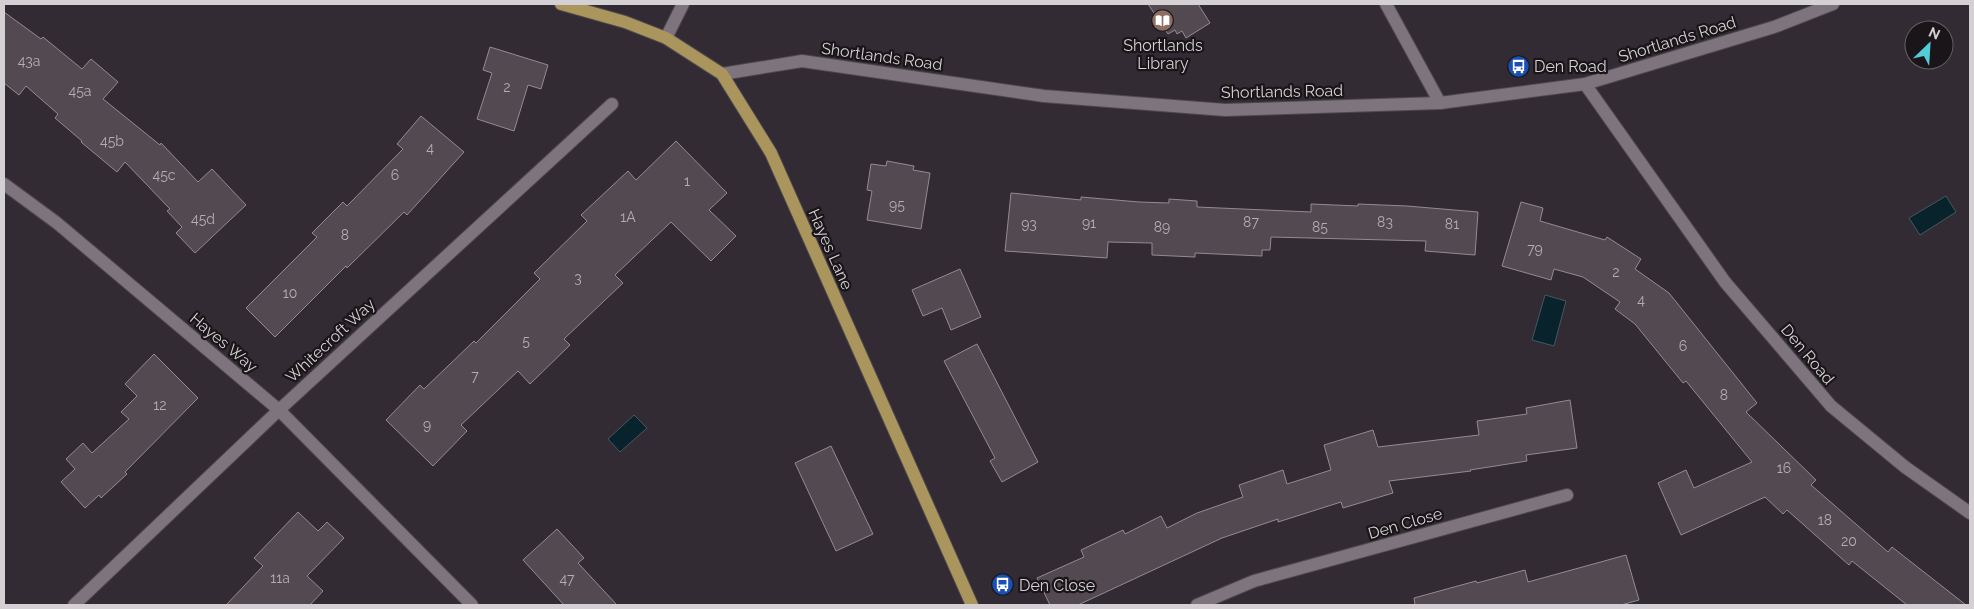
<svg xmlns="http://www.w3.org/2000/svg" width="1974" height="609" viewBox="0 0 1974 609" font-family="Raleway,sans-serif">
<style>
.water{fill:#09232d;stroke:#46575f}
.building{fill:#524951;stroke:#948a93}
.lines{fill:none;stroke-linecap:round;stroke-linejoin:round}
.minor-casing{stroke:#4f494e;stroke-width:14}
.major-casing{stroke:#4f494e;stroke-width:14}
.minor{stroke:#7e747d;stroke-width:12}
.major{stroke:#aa965d;stroke-width:12}
.labels{text-anchor:middle;stroke-width:4.5;stroke-linejoin:round;paint-order:stroke}
.number-label{font-size:14px;fill:#b4aeb3}
.street-label{font-size:16px;fill:#d5d0d4;stroke:#191518}
.poi-label{font-size:16px;fill:#d5d0d4;stroke:#191518;text-anchor:start}
</style>
<rect width="100%" height="100%" fill="#332b33"/>
<g class="water">
<path d="M1946,196L1956,212L1920,235L1909,218Z"/>
<path d="M1545,295L1566,301L1554,346L1532,340Z"/>
<path d="M634,415L647,428L620,452L608,439Z"/>
</g>
<g class="building">
<path d="M1148,4H1198L1210,23L1186,38L1182,31L1177,34L1175,30L1168,34Z"/>
<path d="M4,12L41,39L43,37L82,69L91,59L118,82L103,99L160,145L161,143L198,182L212,169L246,205L195,253L176,233L182,227L167,211L170,209L125,162L117,172L81,142L82,141L55,118L58,114L26,86L19,95L4,83Z"/>
<path d="M490,47L548,65L541,89L528,85L514,131L477,119L492,73L483,70Z"/>
<path d="M421,116L464,152L407,215L404,212L347,268L346,266L275,337L246,308L317,237L312,233L343,202L347,206L403,149L397,144Z"/>
<path d="M676,141L727,193L709,210L736,236L711,261L671,222L615,275L623,283L564,339L570,345L530,384L518,371L461,425L467,431L433,466L386,420L420,385L424,389L474,341L476,343L540,279L534,273L587,221L581,215L628,171L636,180Z"/>
<path d="M887,161L914,166L913,170L930,173L921,229L867,220L872,191L867,190L871,164L886,166Z"/>
<path d="M1011,193L1081,200V197L1139,202L1169,203V199L1197,201V207L1311,212V204L1358,206V204L1407,206L1478,212L1475,255L1425,251L1426,241L1271,237L1270,250H1262V256L1195,253V257L1152,255V243L1108,242L1107,258L1005,251Z"/>
<path d="M1521,202L1543,208L1540,221L1605,240L1607,237L1641,259L1635,269L1669,293L1757,403L1746,412L1816,480L1811,485L1888,552L1892,547L1966,605H1907L1852,561L1849,565L1787,510L1783,514L1765,497L1681,535L1658,483L1686,470L1694,488L1752,462L1686,381L1683,383L1635,324L1615,309L1620,302L1583,277L1554,269L1551,280L1502,266Z"/>
<path d="M960,269L981,317L951,330L942,308L923,316L912,290Z"/>
<path d="M977,344L1038,462L1002,482L990,461L995,458L944,361Z"/>
<path d="M154,354L198,398L125,472L127,474L101,498L99,495L85,508L61,482L75,469L66,459L83,443L92,453L129,419L121,412L137,396L125,384Z"/>
<path d="M1570,400L1577,448L1526,455L1527,461L1470,470L1471,471L1389,481L1393,493L1343,508L1341,502L1278,522V519L1222,538L1078,605H1050L1037,578L1084,557L1081,550L1123,530L1125,534L1161,516L1167,528L1197,513L1243,497L1239,485L1283,470L1287,484L1331,470L1324,445L1373,430L1378,447L1479,435L1477,421L1527,414L1526,408Z"/>
<path d="M831,446L873,534L836,551L795,463Z"/>
<path d="M298,512L318,531L327,522L344,538L307,576L323,591L310,605H226L263,566L254,558Z"/>
<path d="M557,529L584,558L578,563L617,605H564L523,560Z"/>
<path d="M1626,555L1639,600L1621,605H1415L1414,598L1476,581L1477,583L1525,570L1528,582Z"/>
</g>
<g class="lines">
<defs>
<g id="minor">
<path d="M1386,4L1440,103"/>
<path d="M666,38L683,4"/>
<path d="M722,74L802,61L1044,96L1225,110L1440,103L1585,84L1774,27L1833,4"/>
<path d="M1585,84L1725,282L1831,406L1905,467L1970,513"/>
<path d="M4,184L57,223L279,410L472,605"/>
<path d="M74,605L279,410L612,104"/>
<path d="M1197,605L1254,581L1567,495"/>
</g>
<path id="major" d="M561,4L625,22L666,38L722,74L771,153L972,605"/>
</defs>
<use href="#minor" class="minor-casing"/>
<use href="#major" class="major-casing"/>
<use href="#minor" class="minor"/>
<use href="#major" class="major"/>
</g>
<defs>
<symbol id="library-disc" viewBox="-11 -11 22 22"><circle r="9.5" fill="#8d6e63" stroke="#191518"/><path d="M-6-4Q-3-5.5-.7-3.5V5Q-3 3-6 4ZM6-4Q3-5.5 .7-3.5V5Q3 3 6 4Z" fill="#fff"/></symbol>
<symbol id="bus-disc" viewBox="-11 -11 22 22"><circle r="9.5" fill="#1a4fb4" stroke="#191518"/><path d="M-5-6H5V4H4V6H2V4H-2V6H-4V4H-5ZM-3.5-4V0h7V-4ZM-3.5 1.2v1.5H-2V1.2ZM2 1.2v1.5H3.5V1.2Z" fill="#fff"/></symbol>
</defs>
<g fill-rule="evenodd">
<use href="#library-disc" x="1150" y="8" width="25" height="25"/>
<use href="#bus-disc" x="1506" y="54" width="25" height="25"/>
<use href="#bus-disc" x="990" y="572" width="25" height="25"/>
</g>
<g class="labels">
<g class="number-label">
<text x="29" y="66">43a</text>
<text x="507" y="92">2</text>
<text x="80" y="96">45a</text>
<text x="112" y="146">45b</text>
<text x="430" y="153">4</text>
<text x="164" y="180">45c</text>
<text x="395" y="180">6</text>
<text x="687" y="186">1</text>
<text x="897" y="210">95</text>
<text x="628" y="222">1A</text>
<text x="203" y="224">45d</text>
<text x="1251" y="227">87</text>
<text x="1385" y="227">83</text>
<text x="1089" y="228">91</text>
<text x="1029" y="229">93</text>
<text x="1452" y="229">81</text>
<text x="1162" y="232">89</text>
<text x="1320" y="232">85</text>
<text x="345" y="240">8</text>
<text x="1535" y="254">79</text>
<text x="1616" y="277">2</text>
<text x="578" y="283">3</text>
<text x="290" y="298">10</text>
<text x="1641" y="305">4</text>
<text x="526" y="346">5</text>
<text x="1683" y="351">6</text>
<text x="475" y="381">7</text>
<text x="1724" y="400">8</text>
<text x="160" y="410">12</text>
<text x="427" y="430">9</text>
<text x="1784" y="473">16</text>
<text x="1825" y="525">18</text>
<text x="1849" y="546">20</text>
<text x="280" y="583">11a</text>
<text x="567" y="584">47</text>
</g>
<g class="street-label">
<text transform="translate(1677 39) rotate(-17)" y="6">Shortlands Road</text>
<text transform="translate(882 56) rotate(8)" y="6">Shortlands Road</text>
<text transform="translate(1282 91) rotate(-1)" y="6">Shortlands Road</text>
<text transform="translate(831 249) rotate(66)" y="6">Hayes Lane</text>
<text transform="translate(330 340) rotate(-43)" y="6">Whitecroft Way</text>
<text transform="translate(224 342) rotate(40)" y="6">Hayes Way</text>
<text transform="translate(1808 354) rotate(50)" y="6">Den Road</text>
<text transform="translate(1405 523) rotate(-16)" y="6">Den Close</text>
</g>
<g class="poi-label">
<text x="1163" y="51" text-anchor="middle">Shortlands<tspan x="1163" dy="18">Library</tspan></text>
<text x="1534" y="72">Den Road</text>
<text x="1019" y="591">Den Close</text>
</g>
</g>
<rect width="1974" height="609" fill="none" stroke="#d5d0d4" stroke-width="10"/>
<g transform="translate(1929 45) rotate(25)"><circle r="24" fill="#191518" stroke="#646063"/>
<path d="M0-4L9 19L0 12L-9 19Z" fill="#52ccd6"/>
<text y="-8" font-size="14" font-weight="bold" text-anchor="middle" fill="#d5d0d4">N</text>
</g>
</svg>
